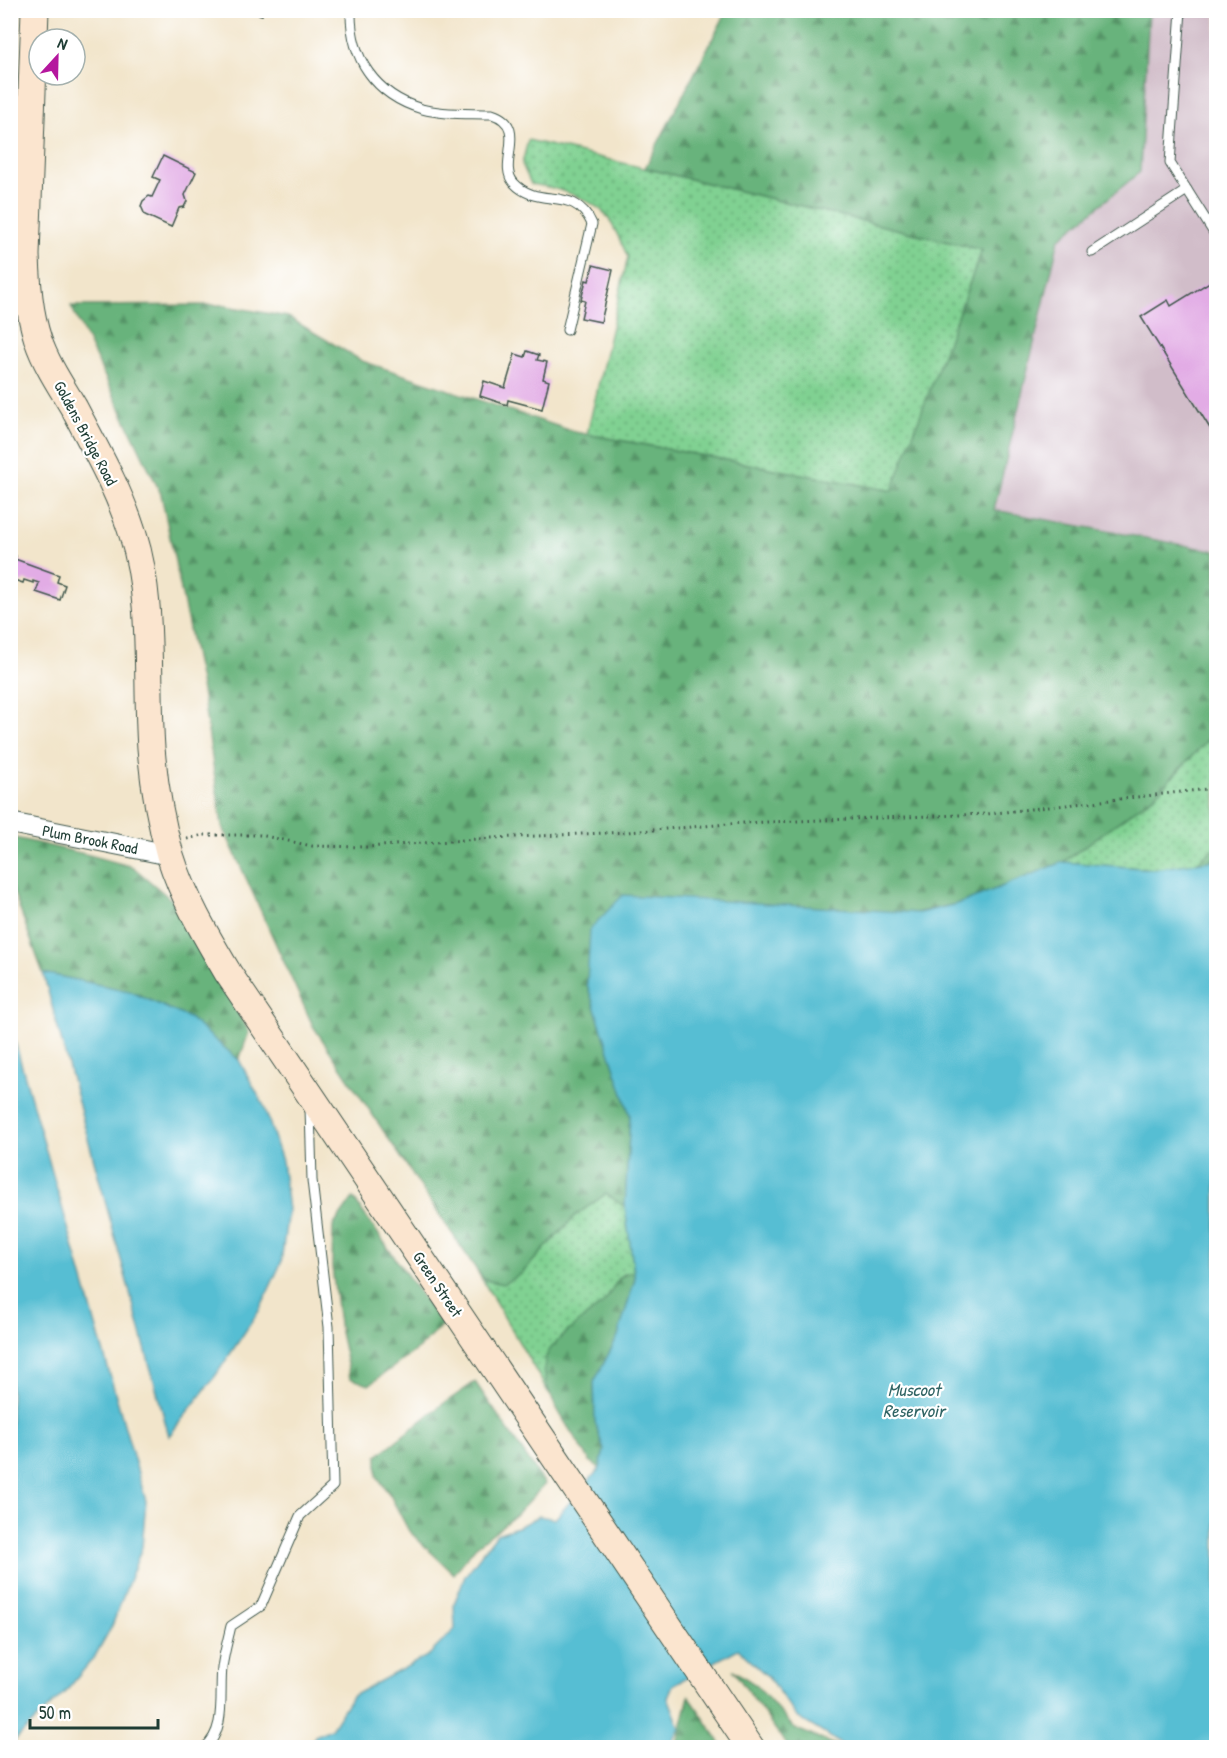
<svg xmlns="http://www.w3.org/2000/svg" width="1227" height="1758" viewBox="0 0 1227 1758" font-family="'Patrick Hand',sans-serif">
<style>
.built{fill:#f6cfd7}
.industrial{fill:#d1bdc9}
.grass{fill:url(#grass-dots);stroke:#508763;stroke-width:1.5}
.forest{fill:url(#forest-firs);stroke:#447858;stroke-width:1.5}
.water{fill:#56bed3;stroke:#3a7e84;stroke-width:1.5}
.building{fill:#e2ace5}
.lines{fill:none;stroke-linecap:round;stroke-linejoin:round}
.lane-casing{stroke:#3f564b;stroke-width:11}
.street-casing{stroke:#3f564b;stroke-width:22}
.secondary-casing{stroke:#3f564b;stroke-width:29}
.path{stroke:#3f564b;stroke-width:3;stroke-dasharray:1.5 4.5;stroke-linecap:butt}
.lane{stroke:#fff;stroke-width:9}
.street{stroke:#fff;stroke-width:20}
.secondary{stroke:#fbe5cf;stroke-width:27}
.labels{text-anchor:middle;stroke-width:4.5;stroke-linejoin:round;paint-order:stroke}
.street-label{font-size:16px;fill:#1f3d34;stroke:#fff}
.water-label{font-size:18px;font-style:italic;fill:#306464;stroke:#fff}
</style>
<defs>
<pattern id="grass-dots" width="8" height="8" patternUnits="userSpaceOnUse" patternTransform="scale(1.5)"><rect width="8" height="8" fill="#80d192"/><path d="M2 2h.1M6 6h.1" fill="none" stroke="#68ab78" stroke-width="1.8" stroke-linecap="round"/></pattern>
<pattern id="forest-firs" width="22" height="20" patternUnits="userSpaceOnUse" patternTransform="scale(1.5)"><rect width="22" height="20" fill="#68b37c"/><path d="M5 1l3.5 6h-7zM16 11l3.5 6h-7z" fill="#559366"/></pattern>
</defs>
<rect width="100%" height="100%" fill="#fff"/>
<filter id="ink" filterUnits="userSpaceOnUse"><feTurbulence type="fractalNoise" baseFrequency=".0167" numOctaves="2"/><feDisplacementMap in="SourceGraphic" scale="12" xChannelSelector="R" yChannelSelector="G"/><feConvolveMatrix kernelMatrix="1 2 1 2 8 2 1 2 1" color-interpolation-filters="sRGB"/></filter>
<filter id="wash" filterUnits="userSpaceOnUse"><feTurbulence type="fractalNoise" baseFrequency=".008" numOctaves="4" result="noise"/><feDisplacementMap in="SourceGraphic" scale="24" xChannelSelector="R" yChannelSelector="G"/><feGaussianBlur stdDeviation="1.35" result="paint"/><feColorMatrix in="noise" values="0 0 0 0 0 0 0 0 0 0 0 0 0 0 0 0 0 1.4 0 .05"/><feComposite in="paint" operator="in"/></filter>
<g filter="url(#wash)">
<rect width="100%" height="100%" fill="#f2e5cb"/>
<path class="built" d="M11,10L17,11L16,45L11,44Z"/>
<path class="industrial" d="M1149,11H1216V551L994,510L1059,239L1140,172Z"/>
<g class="grass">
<path d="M528,140L982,250L893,491L587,434L628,257C622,245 614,225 606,215C590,197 553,187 531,184L522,164Z"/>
<path d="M1216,731V847L1196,863L1154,869L1063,862L1154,796Z"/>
<path d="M607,1193L625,1207L634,1272L624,1274L619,1278L606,1301L560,1338L545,1375L550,1395L476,1269L485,1280L521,1274L576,1215Z"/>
</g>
<g class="forest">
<path d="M727,11H1149L1140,172L1059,239L994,510L1216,551V731L1154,796L1063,862L961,903L587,984L630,1115L625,1207L606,1194L576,1215L521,1274L503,1284L485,1280L476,1269L313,1026L222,825L202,691L161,494L71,306L221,305L288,317L362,361L575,432L892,491L982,250L645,168Z"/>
<path d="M11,837L89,855L133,867L175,903L249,1032L239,1060L189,1018L129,991L43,973L11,885Z"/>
<path d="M1216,847V860L1196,863Z"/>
<path d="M353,1198L442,1325L419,1348L369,1385L350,1378L340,1332L332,1267L333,1226Z"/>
<path d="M634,1272L635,1279L618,1336L594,1382L595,1422L604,1450L600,1468L590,1461C574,1434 536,1389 546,1357C551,1341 586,1317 600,1306C615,1294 612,1275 634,1272Z"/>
<path d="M475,1382L545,1484L516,1515L475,1547L454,1574L409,1531L390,1495L377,1476V1456L440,1406Z"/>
<path d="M733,1670L756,1685L794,1728L841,1747H788Z"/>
<path d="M689,1696L723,1747H676Z"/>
</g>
<g class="water">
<path d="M1216,860V1747H846L797,1717L768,1677L738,1649L673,1685L668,1697L680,1728L670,1747L306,1748L316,1735L331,1729L352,1696L429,1655L455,1629L454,1604L465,1576L497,1534L520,1526L539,1516L555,1519L600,1468L604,1450L595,1422L594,1382L618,1336L635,1279L625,1207L630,1115L587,984L590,929L623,895L919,913L961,903L1063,862L1154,869Z"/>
<path d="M43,973L129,991L189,1018L239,1060L264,1106L282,1161L288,1210L281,1263L259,1311L216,1375L169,1436Z"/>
<path d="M11,1028L146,1501L142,1547L112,1626L95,1656L68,1689L11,1744Z"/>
</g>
<g id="blocks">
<g class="building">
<path d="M251,10H263L262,15L250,12Z"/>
<path d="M163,156L196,172L185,195L187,201L184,207L179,208L171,227L145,215L141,206L143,201L149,196L152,197L160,180L153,177Z"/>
<path d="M593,265L613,270L601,322L581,318L585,301L581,300L586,280L589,281Z"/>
<path d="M1216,278V438L1141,317L1168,300L1171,306Z"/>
<path d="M527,351L539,355L537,360L547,362L543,379L549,381L542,409L508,400L507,405L480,396L484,381L505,388L515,354L525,357Z"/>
<path d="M10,554L16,556L15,559L59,575L57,582L65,585L60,600L36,592L39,583L33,581V583L24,580L23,583L14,580L13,583L10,582Z"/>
</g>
</g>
</g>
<g filter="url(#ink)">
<use href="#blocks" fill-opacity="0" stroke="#3f564b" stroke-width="1.5"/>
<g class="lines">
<defs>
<g id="lane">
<path d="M351,10C350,58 375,95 422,109C444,115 469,113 492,114C530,126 496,164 514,183C539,210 574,184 592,224L567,330"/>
<path d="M1181,10L1170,163L1214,233"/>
<path d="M1092,252L1187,190"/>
<path d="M204,1748C227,1731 219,1693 222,1668C224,1653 228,1639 231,1626L261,1606L300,1516L333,1486L329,1327L312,1180L310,1108"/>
</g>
<path id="street" d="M10,823L170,855"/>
<path id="secondary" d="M35,10L26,255C27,284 29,312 38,340C46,364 61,386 74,408C96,450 119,490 133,535C154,601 146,679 151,748C154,783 160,820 170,855C183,897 206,936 228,973L751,1748"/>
</defs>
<use href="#lane" class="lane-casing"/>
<use href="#street" class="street-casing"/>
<use href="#secondary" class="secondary-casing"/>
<path class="path" d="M187,839L204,835H260L312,846L367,847L492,838L627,832L742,823L987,814L1216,788"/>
<use href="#lane" class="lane"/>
<use href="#street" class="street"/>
<use href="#secondary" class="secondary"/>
</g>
</g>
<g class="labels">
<g class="street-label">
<text transform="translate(86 433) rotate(62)" y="6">Goldens Bridge Road</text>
<text transform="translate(90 839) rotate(11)" y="6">Plum Brook Road</text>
<text transform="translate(438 1284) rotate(56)" y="6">Green Street</text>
</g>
<g class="water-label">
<text x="914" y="1396">Muscoot<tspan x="914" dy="21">Reservoir</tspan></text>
</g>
</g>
<rect width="1227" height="1758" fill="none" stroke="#fff" stroke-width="36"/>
<g transform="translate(57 57) rotate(22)"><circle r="28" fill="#ffffff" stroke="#a5b1ae" stroke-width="1.5"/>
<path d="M0-4.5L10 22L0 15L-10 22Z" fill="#b5179e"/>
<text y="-9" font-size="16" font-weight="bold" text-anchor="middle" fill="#1f3d34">N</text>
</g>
<path d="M30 1719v9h128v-9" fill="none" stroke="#1f3d34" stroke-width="3"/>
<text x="39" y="1719" font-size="18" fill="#1f3d34" stroke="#ffffff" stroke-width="4.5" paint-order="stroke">50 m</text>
</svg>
